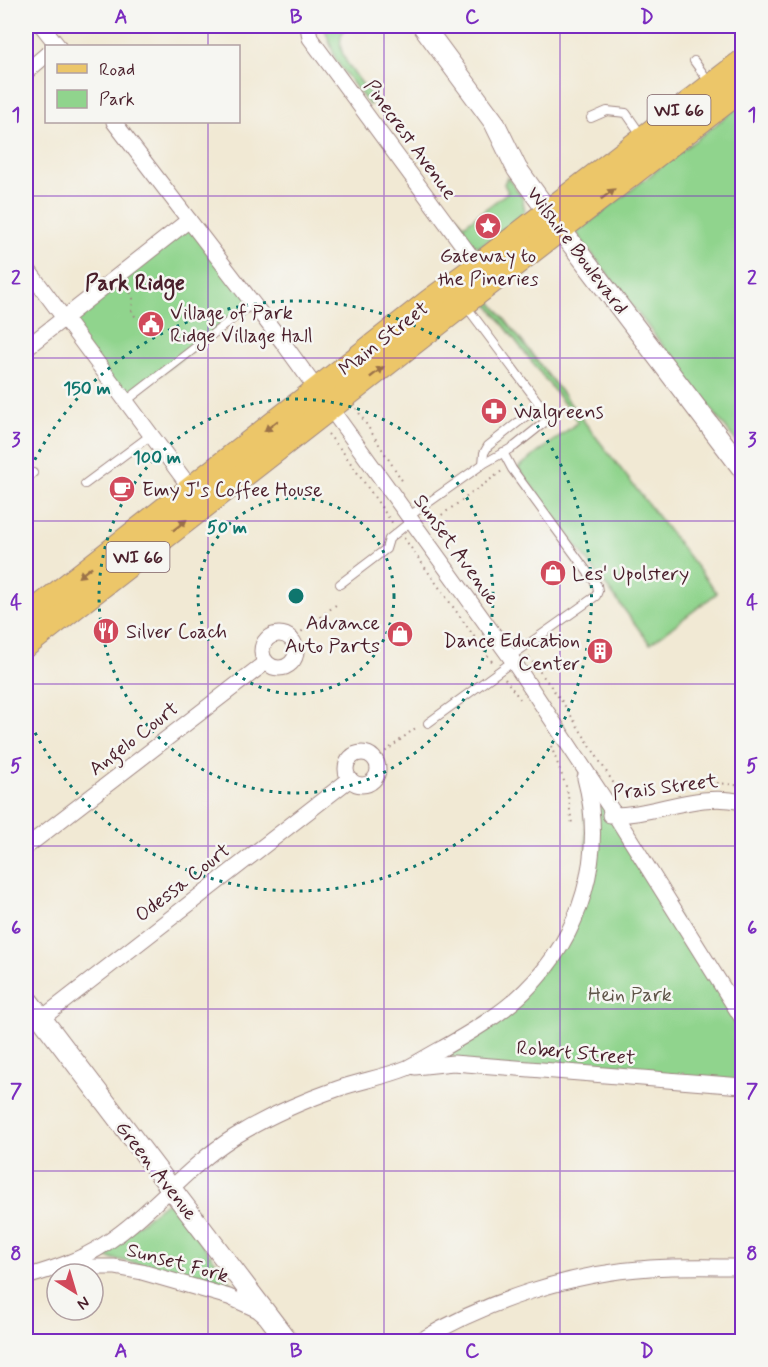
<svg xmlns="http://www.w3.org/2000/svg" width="768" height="1367" viewBox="0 0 768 1367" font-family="Mynerve,sans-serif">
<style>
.green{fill:#90d48d;stroke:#6d7a5c;stroke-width:1.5}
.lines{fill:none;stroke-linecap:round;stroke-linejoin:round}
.service-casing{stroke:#9e8480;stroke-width:10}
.minor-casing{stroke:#9e8480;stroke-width:17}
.tertiary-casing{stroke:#9e8480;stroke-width:22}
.primary-casing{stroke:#9e8480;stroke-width:26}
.path{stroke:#9e8480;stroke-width:2;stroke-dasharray:1.5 4.5;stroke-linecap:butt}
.service{stroke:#fff;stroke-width:8}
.minor{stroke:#fff;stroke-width:15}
.tertiary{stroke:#fff;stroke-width:20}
.primary{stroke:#ecc669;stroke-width:24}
.oneway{fill:#9b724a}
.grid{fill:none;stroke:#7b2cbf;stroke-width:1.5;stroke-opacity:0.55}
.ring{fill:none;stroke:#0f766e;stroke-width:3;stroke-dasharray:3 6}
.labels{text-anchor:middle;stroke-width:5;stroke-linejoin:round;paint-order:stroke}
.shield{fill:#f6f6f2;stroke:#7e6067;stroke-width:1.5}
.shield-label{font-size:18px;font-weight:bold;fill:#4a1f2b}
.street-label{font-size:20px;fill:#4a1f2b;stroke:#f6f6f2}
.poi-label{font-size:20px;fill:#4a1f2b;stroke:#f6f6f2;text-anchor:start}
.park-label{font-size:20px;fill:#5f5548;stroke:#f6f6f2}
.quarter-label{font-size:22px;font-weight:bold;fill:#4a1f2b;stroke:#f6f6f2}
.centre{fill:#0f766e;stroke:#f6f6f2;stroke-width:3}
.ring-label{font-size:18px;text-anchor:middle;font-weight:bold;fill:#0f766e;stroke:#f6f6f2;stroke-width:5;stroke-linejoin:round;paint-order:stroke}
.neatline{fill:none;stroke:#7b2cbf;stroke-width:2}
.grid-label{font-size:20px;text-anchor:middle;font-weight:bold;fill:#7b2cbf}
</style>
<rect width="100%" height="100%" fill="#f6f6f2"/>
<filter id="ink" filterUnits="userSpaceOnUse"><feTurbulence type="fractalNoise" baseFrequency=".0167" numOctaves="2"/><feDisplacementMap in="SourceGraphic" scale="12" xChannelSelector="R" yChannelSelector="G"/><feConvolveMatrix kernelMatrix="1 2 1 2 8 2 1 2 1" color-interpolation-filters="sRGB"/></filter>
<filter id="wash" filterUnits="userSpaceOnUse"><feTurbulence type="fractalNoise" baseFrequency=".008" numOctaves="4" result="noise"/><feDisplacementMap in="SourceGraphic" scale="24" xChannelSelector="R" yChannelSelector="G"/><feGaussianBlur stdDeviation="1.35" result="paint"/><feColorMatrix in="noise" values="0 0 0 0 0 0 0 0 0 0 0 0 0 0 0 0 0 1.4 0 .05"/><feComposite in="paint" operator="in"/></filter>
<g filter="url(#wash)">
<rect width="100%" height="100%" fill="#f1e9d4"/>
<g class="green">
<path d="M324,26H347C326,49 361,81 376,100L369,105L336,61Z"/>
<path d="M742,104V449L576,233Z"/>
<path d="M507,177L522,197L525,211L519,218L479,247L468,241L454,221L457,216L464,225L508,192L504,184Z"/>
<path d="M189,220L253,303L126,401L64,318Z"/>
<path d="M486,295L717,593L650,644L518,468L578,422L483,298Z"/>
<path d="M581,764L742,1018V1087L538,1069L407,1068L459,1039L544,970L588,873Z"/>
<path d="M167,1202H170L234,1286L229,1291L130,1262L98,1256Z"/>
</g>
</g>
<g filter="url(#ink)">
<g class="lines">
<defs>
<g id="service">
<path d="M694,61L710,83"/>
<path d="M591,118L607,111L626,113L642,136"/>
<path d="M742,158L741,162L742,196"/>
<path d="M126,401L253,303"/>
<path d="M503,452L512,469L597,585L598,591L596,596L510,657"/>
<path d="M483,464L484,453L488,446L540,405"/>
<path d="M26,479L33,473"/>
<path d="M85,484L151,435"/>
<path d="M408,517L483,464L515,446L550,418L466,306"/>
<path d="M340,584L386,549L389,539L411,521"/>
<path d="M428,723L513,661"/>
</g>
<g id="minor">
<path d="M42,26L58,46"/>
<path d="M308,26L310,38L478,266"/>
<path d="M26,72L46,55"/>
<path d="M114,122L284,344L513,661L615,815L742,1018"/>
<path d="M26,267L195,494"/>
<path d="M26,348L189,220"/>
<circle cx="279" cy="651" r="17"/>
<circle cx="362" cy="769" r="16"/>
<path d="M610,815C654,816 697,791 742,802"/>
<path d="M26,847L266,662"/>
<path d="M41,1019L350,779"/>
<path d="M415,1067L453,1063L742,1086"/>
<path d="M67,1267H115L142,1272L229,1297L258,1310L265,1316"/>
<path d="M26,1277C53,1269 81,1260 105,1244C152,1213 186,1167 234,1137C266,1117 303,1101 337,1089C360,1081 385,1077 407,1068C419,1062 431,1054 443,1048C471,1032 502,1014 525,991C581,936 606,855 585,778"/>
<path d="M418,1342C486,1301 571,1273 650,1268C681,1266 712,1267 742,1267"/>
</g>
<g id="tertiary">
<path d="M423,26L494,122L517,169L568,239L742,468"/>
<path d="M26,998L288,1342"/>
</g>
<g id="primary">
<path d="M26,618L430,301L478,266L742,62"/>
<path d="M26,645L464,303L742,89"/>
</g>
</defs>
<use href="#service" class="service-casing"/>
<use href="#minor" class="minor-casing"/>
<use href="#tertiary" class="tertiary-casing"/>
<use href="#primary" class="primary-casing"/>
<g class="path">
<path d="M128,287L133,298L132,312L137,319"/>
<path d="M356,408L403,482"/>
<path d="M328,434L343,452L393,524"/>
<path d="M432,522L502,471"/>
<path d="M404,538L493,663"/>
<path d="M292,639L337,604"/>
<path d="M529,657L563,703L616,787C625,794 632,797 643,796"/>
<path d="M505,679L520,699"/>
<path d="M551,746L567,789L572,824"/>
<path d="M376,759L418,726"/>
<path d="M711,784L718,783L742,786"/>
<path d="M693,786L705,785"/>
</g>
<use href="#service" class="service"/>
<use href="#minor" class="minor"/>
<use href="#tertiary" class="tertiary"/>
<use href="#primary" class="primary"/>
</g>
<defs><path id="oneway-solid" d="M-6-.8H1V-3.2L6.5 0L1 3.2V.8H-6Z" transform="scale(1.5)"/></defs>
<g class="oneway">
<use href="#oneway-solid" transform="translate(608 194) rotate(-37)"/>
<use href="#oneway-solid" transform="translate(377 372) rotate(-38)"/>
<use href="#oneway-solid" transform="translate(271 426) rotate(142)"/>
<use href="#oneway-solid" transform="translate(180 525) rotate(-38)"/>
<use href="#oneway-solid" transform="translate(85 572) rotate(142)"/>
</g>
</g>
<path class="grid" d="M208,26V46M384,26V1342M560,26V1342M208,122V1342M26,196H742M26,358H742M26,521H742M26,684H742M26,846H742M26,1009H742M26,1171H742"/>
<g class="ring">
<circle cx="296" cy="596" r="98"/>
<circle cx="296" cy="596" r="197"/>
<path d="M27 476A295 295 0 1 1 27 716"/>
</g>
<defs>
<symbol id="sight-disc" viewBox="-11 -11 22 22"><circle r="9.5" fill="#d1495b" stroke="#f6f6f2"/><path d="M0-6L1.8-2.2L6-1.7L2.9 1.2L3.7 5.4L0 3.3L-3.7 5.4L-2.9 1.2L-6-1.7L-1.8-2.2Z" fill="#fff"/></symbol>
<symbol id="civic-disc" viewBox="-11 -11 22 22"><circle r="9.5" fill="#d1495b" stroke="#f6f6f2"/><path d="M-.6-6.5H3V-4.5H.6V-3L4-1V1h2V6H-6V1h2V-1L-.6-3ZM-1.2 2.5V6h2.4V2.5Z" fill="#fff"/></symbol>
<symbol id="pharmacy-disc" viewBox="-11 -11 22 22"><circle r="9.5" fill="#d1495b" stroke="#f6f6f2"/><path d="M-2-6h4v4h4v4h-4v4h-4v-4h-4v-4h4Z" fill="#fff"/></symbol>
<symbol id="cafe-disc" viewBox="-11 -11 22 22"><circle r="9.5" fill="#d1495b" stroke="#f6f6f2"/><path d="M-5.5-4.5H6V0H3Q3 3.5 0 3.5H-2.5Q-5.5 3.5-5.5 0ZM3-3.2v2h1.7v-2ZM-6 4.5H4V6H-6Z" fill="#fff"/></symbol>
<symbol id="shop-disc" viewBox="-11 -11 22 22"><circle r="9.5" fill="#d1495b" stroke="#f6f6f2"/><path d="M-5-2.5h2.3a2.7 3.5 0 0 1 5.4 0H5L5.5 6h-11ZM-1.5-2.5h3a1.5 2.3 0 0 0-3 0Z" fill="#fff"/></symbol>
<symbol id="restaurant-disc" viewBox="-11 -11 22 22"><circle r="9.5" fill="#d1495b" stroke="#f6f6f2"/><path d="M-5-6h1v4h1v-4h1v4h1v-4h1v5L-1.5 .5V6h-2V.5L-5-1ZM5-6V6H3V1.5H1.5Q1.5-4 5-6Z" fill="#fff"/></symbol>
<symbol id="building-disc" viewBox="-11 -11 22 22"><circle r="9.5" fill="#d1495b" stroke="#f6f6f2"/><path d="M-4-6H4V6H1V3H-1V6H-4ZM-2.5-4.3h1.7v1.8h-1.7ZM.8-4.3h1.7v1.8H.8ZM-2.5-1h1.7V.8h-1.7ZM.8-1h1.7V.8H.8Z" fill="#fff"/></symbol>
</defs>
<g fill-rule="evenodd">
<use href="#sight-disc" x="473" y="211" width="30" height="30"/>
<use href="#civic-disc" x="136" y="309" width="30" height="30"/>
<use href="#pharmacy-disc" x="479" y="396" width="30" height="30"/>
<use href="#cafe-disc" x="107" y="474" width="30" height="30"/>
<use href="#shop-disc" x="538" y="558" width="30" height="30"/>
<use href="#restaurant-disc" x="91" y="616" width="30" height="30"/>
<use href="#shop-disc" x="385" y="619" width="30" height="30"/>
<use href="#building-disc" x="585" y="636" width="30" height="30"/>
</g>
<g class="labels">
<g class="shield">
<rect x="647.5" y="95" width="63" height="30" rx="4.5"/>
<rect x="106.5" y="542" width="63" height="30" rx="4.5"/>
</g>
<g class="shield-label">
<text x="679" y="116">WI 66</text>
<text x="138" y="563">WI 66</text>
</g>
<g class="street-label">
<text transform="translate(411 139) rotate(54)" y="7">Pinecrest Avenue</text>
<text transform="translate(578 250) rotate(53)" y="7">Wilshire Boulevard</text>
<text transform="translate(383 338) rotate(-38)" y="7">Main Street</text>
<text transform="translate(457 549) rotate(54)" y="7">Sunset Avenue</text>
<text transform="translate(133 738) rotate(-38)" y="7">Angelo Court</text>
<text transform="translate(665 786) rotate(-7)" y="7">Prais Street</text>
<text transform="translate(182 882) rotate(-38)" y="7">Odessa Court</text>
<text transform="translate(576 1052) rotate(5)" y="7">Robert Street</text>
<text transform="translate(157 1170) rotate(52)" y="7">Green Avenue</text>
<text transform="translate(178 1262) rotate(15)" y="7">Sunset Fork</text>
</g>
<g class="poi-label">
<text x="488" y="262" text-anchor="middle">Gateway to<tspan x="488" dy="23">the Pineries</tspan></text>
<text x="170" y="319">Village of Park<tspan x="170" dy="23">Ridge Village Hall</tspan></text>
<text x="514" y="418">Walgreens</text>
<text x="142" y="496">Emy J's Coffee House</text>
<text x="572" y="580">Les' Upolstery</text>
<text x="380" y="629" text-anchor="end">Advance<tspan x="380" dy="23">Auto Parts</tspan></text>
<text x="126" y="638">Silver Coach</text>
<text x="580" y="647" text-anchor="end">Dance Education<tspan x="580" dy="23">Center</tspan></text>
</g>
<g class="park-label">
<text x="630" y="1001">Hein Park</text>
</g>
<g class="quarter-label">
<text x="135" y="290">Park Ridge</text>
</g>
</g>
<circle cx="296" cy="596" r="9" class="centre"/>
<g class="ring-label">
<text x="87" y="394">150 m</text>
<text x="157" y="463">100 m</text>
<text x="227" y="533">50 m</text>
</g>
<rect width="768" height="1367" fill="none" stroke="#f6f6f2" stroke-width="66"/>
<rect x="45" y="45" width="195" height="78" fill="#f6f6f2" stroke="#b1a0a2" stroke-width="1.5"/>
<rect x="57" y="64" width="30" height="9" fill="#ecc669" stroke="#b1a0a2" stroke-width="1.5"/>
<text x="99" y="75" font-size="18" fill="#4a1f2b">Road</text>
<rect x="57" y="90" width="30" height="18" fill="#90d48d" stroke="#b1a0a2" stroke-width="1.5"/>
<text x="99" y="105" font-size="18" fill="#4a1f2b">Park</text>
<g transform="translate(75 1292) rotate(143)"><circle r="28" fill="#f6f6f2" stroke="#b1a0a2" stroke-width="1.5"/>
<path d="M0-4.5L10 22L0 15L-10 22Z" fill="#d1495b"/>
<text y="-9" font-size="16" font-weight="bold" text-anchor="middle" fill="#4a1f2b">N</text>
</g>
<rect x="33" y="33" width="702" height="1301" class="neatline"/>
<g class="grid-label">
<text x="121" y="23">A</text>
<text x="296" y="23">B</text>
<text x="472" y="23">C</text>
<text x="647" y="23">D</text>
<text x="16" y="121">1</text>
<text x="752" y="121">1</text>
<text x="16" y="284">2</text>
<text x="752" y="284">2</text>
<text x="16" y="446">3</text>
<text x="752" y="446">3</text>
<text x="16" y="609">4</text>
<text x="752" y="609">4</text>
<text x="16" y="772">5</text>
<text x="752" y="772">5</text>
<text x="16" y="934">6</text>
<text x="752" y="934">6</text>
<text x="16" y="1097">7</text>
<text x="752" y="1097">7</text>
<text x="16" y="1260">8</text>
<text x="752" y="1260">8</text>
<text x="121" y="1357">A</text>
<text x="296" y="1357">B</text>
<text x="472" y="1357">C</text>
<text x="647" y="1357">D</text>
</g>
</svg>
